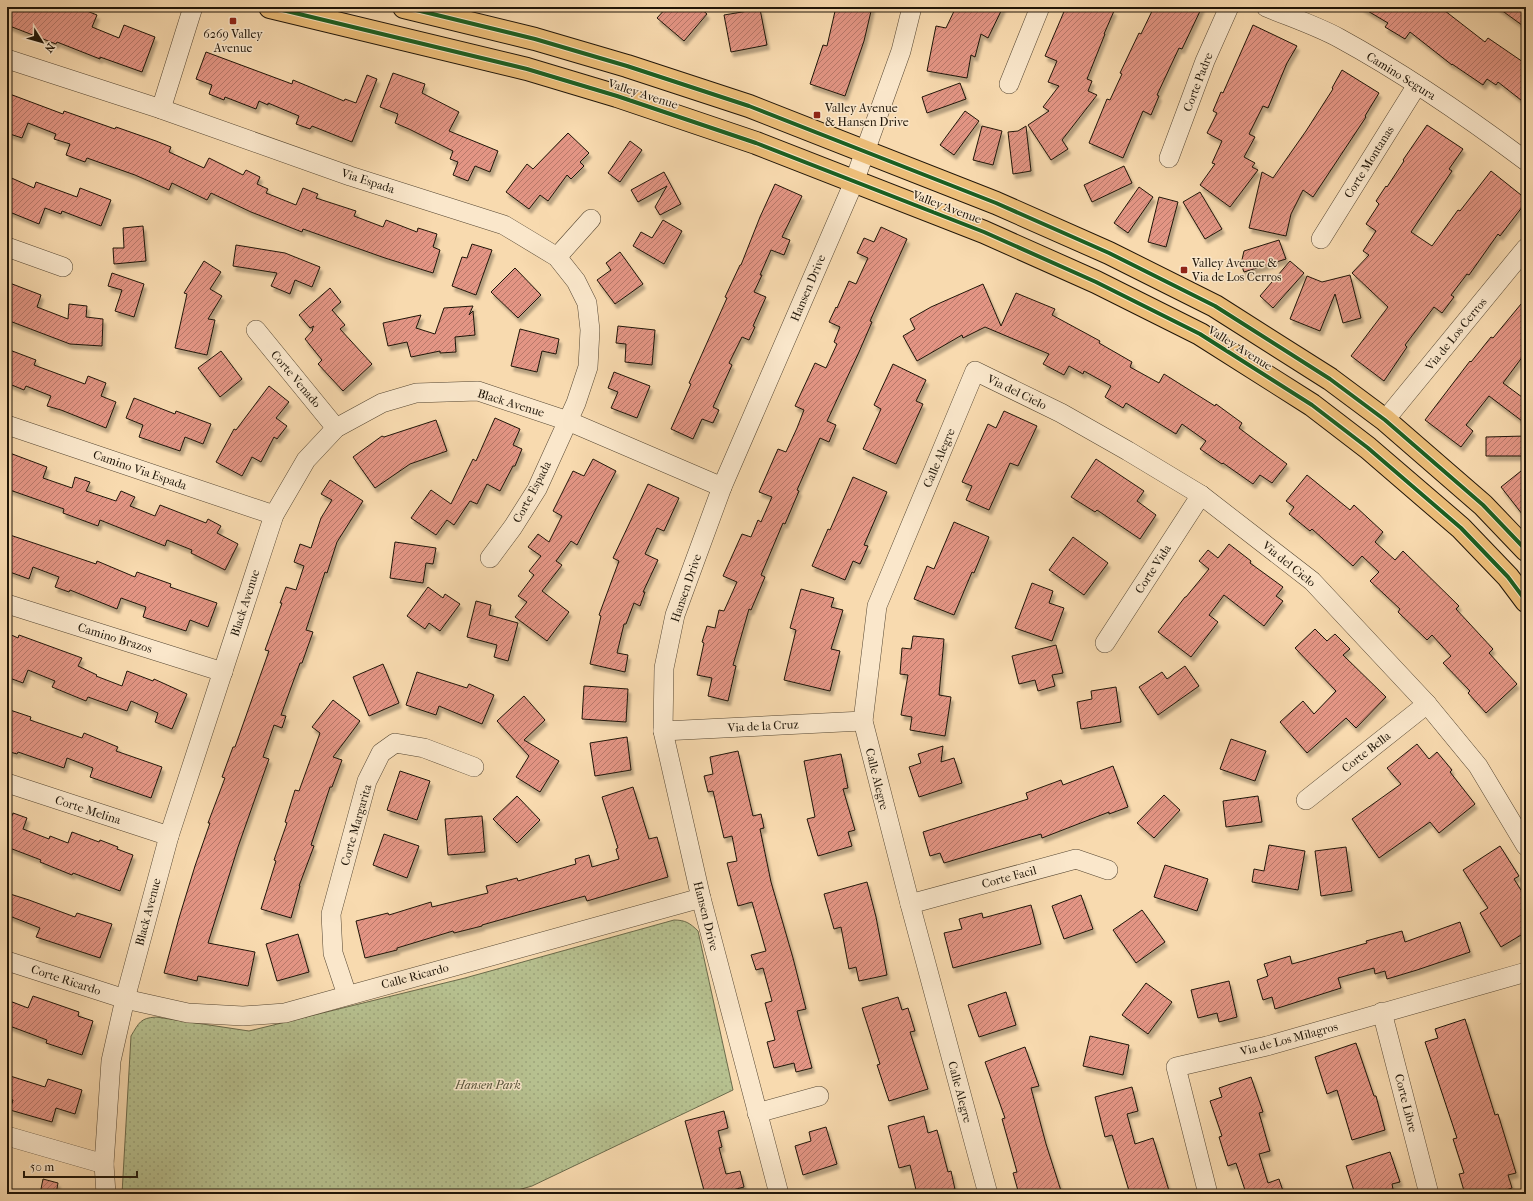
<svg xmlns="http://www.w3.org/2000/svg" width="1533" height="1201" viewBox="0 0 1533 1201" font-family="'IM FELL French Canon',serif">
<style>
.park{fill:url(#park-dots);stroke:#6b6b4c}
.building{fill:url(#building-hatch);stroke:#1f1508;filter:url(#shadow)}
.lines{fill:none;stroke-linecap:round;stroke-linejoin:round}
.minor-casing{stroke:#554632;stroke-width:20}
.major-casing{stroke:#1f1508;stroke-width:24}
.minor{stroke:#fae7cb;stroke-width:19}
.major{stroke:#ecbd78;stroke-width:22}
.cycleway-casing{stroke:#fae7cb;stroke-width:6}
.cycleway{stroke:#1b5e20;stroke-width:4}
.poi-dot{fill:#8f2418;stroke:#fae7cb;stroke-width:1.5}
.labels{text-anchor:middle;stroke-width:3;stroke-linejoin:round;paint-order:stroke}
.poi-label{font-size:12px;fill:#1f1508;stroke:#fae7cb;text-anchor:start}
.street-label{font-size:12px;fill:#1f1508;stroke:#fae7cb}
.park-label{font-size:12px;font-style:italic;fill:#545138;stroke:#fae7cb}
</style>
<defs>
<pattern id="park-dots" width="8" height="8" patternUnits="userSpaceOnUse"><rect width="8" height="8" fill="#b7c190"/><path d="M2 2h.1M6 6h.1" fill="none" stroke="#9da57b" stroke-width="1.8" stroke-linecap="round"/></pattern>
<pattern id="building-hatch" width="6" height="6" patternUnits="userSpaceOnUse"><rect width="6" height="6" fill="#e39584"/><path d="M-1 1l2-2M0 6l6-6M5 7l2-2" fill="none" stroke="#b7786a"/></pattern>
<filter id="shadow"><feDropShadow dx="2.5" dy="4.5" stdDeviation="1" flood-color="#0004"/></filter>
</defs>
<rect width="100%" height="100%" fill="#f8daaf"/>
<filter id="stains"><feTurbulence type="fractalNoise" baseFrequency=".005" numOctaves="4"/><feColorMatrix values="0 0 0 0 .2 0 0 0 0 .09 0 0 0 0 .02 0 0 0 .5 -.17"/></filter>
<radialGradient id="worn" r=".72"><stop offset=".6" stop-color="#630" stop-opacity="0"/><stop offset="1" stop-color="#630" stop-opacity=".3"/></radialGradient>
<path class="park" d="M674,920C685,920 690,923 698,931L733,1090L532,1186L504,1194H122L131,1036C139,1023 140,1018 156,1017L249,1031L465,978Z"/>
<g class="building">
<path d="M7,7H77L97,15L92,27L119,38L124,25L155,37L142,72L100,57V59L57,42L56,44L7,25Z"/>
<path d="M667,7H699L707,14L684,41L657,18Z"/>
<path d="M836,7H872L864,41L845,96L810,84L823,45L827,46Z"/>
<path d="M956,7H1003L988,38L981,34L975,57L971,55L967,78L927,71L936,26L946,28Z"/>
<path d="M1066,7H1106L1114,11L1104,34H1105L1087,79L1092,81L1088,91L1097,95L1062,140L1068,149L1051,160L1028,125L1049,111L1043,107L1059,86L1048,82L1057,61L1045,56Z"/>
<path d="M1154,7H1202L1182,49L1179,48L1157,95L1159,96L1151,115L1143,111L1123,158L1089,143L1107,99L1110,100L1122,74L1120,73L1139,33L1141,34Z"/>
<path d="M1361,7H1440L1485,42L1488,38L1526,64V104L1498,82L1496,85L1487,79L1483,85L1452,64V65L1410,32L1405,39L1385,27L1388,23Z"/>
<path d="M1497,7H1526V28Z"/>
<path d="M760,9L767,45L731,52L724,15Z"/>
<path d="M1253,25L1297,46L1287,63L1268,108L1263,106L1249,134L1255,137L1244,157L1255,163L1252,167L1258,170L1230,207L1200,185L1215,164L1212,163L1222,141L1207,133L1217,113L1213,111L1221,92L1223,93Z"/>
<path d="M206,52L292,84L293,80L344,101L345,99L356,103L367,75L377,79L352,142L312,126L310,129L296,124L299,116L268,103V105L259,101L256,109L225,97L224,100L209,94L212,85L196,79Z"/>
<path d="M1342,70L1379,93L1365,116L1366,117L1313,197L1303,190L1291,214L1286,236L1249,228L1262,172L1273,178L1306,131L1333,89L1332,88Z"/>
<path d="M393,73L425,84L422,93L459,112L449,131L498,151L490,172L475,166L468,181L453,175L458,162L450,159L453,151L409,129L395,123L398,114L380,107Z"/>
<path d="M960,83L966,99L927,113L922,97Z"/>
<path d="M7,93L63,114L64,111L115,129L116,127L156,141L171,147L169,152L204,168L209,158L243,175L246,170L260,177L257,184L268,189L266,193L296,205L303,188L318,194L316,198L356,211L354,216L383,227L386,220L417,232L418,228L437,234L433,247L440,250L433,273L385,258L303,229L302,232L251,212L211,193L207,200L172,183L169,190L135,175L87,158L85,162L66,155L70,144L54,139L56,134L28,123L22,138L7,133Z"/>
<path d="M965,111L979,121L954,155L940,145Z"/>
<path d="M1427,125L1463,149L1449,169L1452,171L1411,232L1432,246L1458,210L1460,211L1491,171L1526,199V202L1500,236L1498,234L1469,275L1467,274L1451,295L1454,297L1442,313L1434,307L1405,345L1407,347L1384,381L1351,356L1388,307L1352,273L1369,255L1363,251L1376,231L1366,224L1379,204L1376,201L1386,186L1387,187L1404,161L1403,160Z"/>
<path d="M982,126L1002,131L993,165L973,160Z"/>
<path d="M1026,126L1031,171L1013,174L1008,132L1018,131Z"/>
<path d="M568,133L589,153L580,162L584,166L571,179L567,175L548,201L540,195L529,209L506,192L527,164L533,169Z"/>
<path d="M630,141L642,150L620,182L608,173Z"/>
<path d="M1124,166L1132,183L1092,202L1084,185Z"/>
<path d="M664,172L681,204L660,215L655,207L667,186L638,202L631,190Z"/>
<path d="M7,176L34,188L36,182L77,197L80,188L111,200L101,226L62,211L61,214L45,208L39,224L7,211Z"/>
<path d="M775,184L802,196L782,237L790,240L784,255L771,250L760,275H762L754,292L766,297L753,326L755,327L749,340L742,337L729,363L732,365L713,407L719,410L713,423L702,419L693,439L671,429L691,384L689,383L727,298L725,297L740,265H741L760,217Z"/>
<path d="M1139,187L1153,197L1128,233L1114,223Z"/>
<path d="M1200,192L1222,229L1205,239L1183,202Z"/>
<path d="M1159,197L1178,202L1166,247L1148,242Z"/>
<path d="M663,220L682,231L664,264L633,246L641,232L652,238Z"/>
<path d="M143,226L146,261L114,264L113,248H124L123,228Z"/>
<path d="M881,227L907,239L870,321L872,322L859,352L827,421L836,425L829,442L820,438L797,490L799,491L785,524L783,523L761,575L765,577L751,610L749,609L733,665L736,666L728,701L708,696L712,678L697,675L704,643L702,642L707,626L715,628L719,610L724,611L737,582L723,576L742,534L751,537L758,520L761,522L772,497L759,492L778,449L786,452L797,428L804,410L795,406L815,363L826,368L837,344L834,342L840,327L829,322L836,307L837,308L849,281L856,284L868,258L857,253L864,238L874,242Z"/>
<path d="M1279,240L1286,259L1244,272L1241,264L1244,251Z"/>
<path d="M472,244L492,250L476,295L452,286L462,257L467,258Z"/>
<path d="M236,245L285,253L320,267L312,287L295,280L290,294L271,286L277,273L233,266Z"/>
<path d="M620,252L643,284L615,304L597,280L611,270L606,263Z"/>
<path d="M204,261L221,272L210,289L222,296L208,319L215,320L207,355L175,348L187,294L184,293Z"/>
<path d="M1290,261L1304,273L1273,308L1260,296Z"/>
<path d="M515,268L541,295L518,318L491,292Z"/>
<path d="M112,273L144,284L134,317L115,311L122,290L108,286Z"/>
<path d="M1350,275L1361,318L1343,323L1335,294L1320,331L1290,319L1307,276L1322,282Z"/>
<path d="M7,282L41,295L37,307L68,319L69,304L87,306L86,317L103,319L102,346L70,344L7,320Z"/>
<path d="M983,284L1001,326L1016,293L1055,309L1052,315L1100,341L1099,343L1132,362L1130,367L1159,383L1164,374L1215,406L1216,404L1242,423L1239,428L1287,464L1272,483L1260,475L1253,484L1223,463L1222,464L1200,449L1206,441L1182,424L1176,434L1126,403L1123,408L1105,397L1111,386L1084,371L1083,374L1069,366L1064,375L1043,364L1049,354L985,327L963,338L962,335L917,361L903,336L915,329L910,319L931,307Z"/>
<path d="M330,288L341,302L332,310L345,325L340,329L372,364L343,391L318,364L322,360L305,339L313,330L312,329L314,326L310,328L299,315Z"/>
<path d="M1526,298V352L1503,383L1526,400V424L1489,396L1466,425L1473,431L1461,447L1425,420L1470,361L1471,362L1491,337L1493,338Z"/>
<path d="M473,306L469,315L473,311L475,335L455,337L456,352L440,353V351L411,357L407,342L388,346L383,323L421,315L416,328L435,334L444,308Z"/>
<path d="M618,326L655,330L652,365L625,362L626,344L616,343Z"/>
<path d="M520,329L559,339L556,354L542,351L537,372L511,366Z"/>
<path d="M7,349L36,360L34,365L85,384L88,376L106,383L101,396L116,402L106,428L61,410L47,406L51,396L26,386L24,390L7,383Z"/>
<path d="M221,351L242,379L220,397L198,368Z"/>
<path d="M893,364L926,380L916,401L923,404L896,464L863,449L881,409L874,405Z"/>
<path d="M614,372L650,386L637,418L611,408L618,392L608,388Z"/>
<path d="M269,386L289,402L276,418L287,426L277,439L274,437L261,462L252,457L242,476L216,462L234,429L236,430Z"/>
<path d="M134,398L175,414L176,411L211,424L203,444L185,437L180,451L139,437L143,425L126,418Z"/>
<path d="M1004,411L1037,426L1018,466L1010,463L989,510L966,500L972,486L962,482L988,424L996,428Z"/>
<path d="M495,418L520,429L513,445L522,449L515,466H513L500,491L487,484L477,504L470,501L454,525L447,520L436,535L411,518L431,490L451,504L473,459L476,461Z"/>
<path d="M436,420L447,451L410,464L375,488L353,457L382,436L384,437Z"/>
<path d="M1526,436V456H1486V437Z"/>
<path d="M7,452L47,467L43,478L72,488L75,477L90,482L86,491L116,501L121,491L135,497L130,506L155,516L160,505L206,523L208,519L221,526L217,533L238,544L225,570L191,553L192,550L167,540L165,546L100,520L98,526L63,513L64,509L7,489Z"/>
<path d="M593,459L616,471L577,545L571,541L556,561L562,565L542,591L569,612L547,641L515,617L527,602L518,596L534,575L529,571L541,556L528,547L538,534L549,542L562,516L553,511L573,471L584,476Z"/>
<path d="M1096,459L1144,491L1137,501L1156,515L1140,539L1097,510L1095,512L1071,497Z"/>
<path d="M1526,467V519L1501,487Z"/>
<path d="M1307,475L1350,510L1354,505L1383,532L1375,542L1395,560L1403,551L1459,606L1456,609L1493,649L1489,653L1517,684L1486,713L1468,693L1470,691L1443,663L1451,656L1432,635L1427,640L1398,612L1400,609L1370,581L1379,572L1362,556L1353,566L1312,529L1310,531L1289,514L1294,507L1286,501Z"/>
<path d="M853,477L887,492L864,545L868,546L860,564L853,561L845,580L812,566L828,529L830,530Z"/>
<path d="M330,480L363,501L337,542L327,573L325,572L306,630L313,632L302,663H300L281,715L286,716L282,728L274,725L263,757L269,759L238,847L208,943L255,952L248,986L198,976L197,981L164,973L179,918L195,866L210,823H208L225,778L222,777L233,747H235L269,651L265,650L282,603H280L286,587L296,590L304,566L294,562L300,544L311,548L321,518L332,500L321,494Z"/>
<path d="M648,484L679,498L664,531L657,528L645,554L658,560L643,592H645L640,606L634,603L626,624H624L617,653L628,655L625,672L590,664L601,616L599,615L619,561L613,558Z"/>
<path d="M954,522L989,537L974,573L972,572L954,615L914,599L927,566L934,569Z"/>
<path d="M7,534L96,564L97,561L135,577L137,572L171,584L170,587L217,603L208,627L190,620L186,631L143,617L146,607L121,598L117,609L70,590L69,592L55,587L59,577L33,567L29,579L7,571Z"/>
<path d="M1073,537L1108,563L1084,595L1049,570Z"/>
<path d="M395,542L436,548L433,564L426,563L423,583L390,578Z"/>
<path d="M1229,544L1251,561L1250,563L1283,587L1276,596L1283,601L1264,626L1224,595L1209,615L1218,622L1191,657L1158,632L1185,597H1186L1209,569L1199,561L1208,550L1218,558Z"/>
<path d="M1032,583L1053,591L1049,603L1064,608L1052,641L1015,628Z"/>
<path d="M428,587L443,598L445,594L460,604L440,631L429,623L425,629L407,616Z"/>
<path d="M801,589L834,598L831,607L843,610L831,649L840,651L830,691L784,680L796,630L790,628Z"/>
<path d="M476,601L491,605L489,615L518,623L508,661L494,657L497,645L467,637Z"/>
<path d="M1315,629L1327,641L1335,634L1350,649L1343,655L1386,697L1356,728L1346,718L1307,753L1280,722L1303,701L1314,714L1336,691L1295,648Z"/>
<path d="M7,633L18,638L19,635L82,658L78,666L97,675L96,676L122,686L127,671L153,681L154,679L187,694L172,729L155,722L158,713L131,701L127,711L88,697L86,701L52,687L55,681L28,670L23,683L7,677Z"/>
<path d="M913,636L944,639L939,695L951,697L945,736L910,730L912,717L901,715L908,675L900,674L902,648L911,649Z"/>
<path d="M1056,645L1063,673L1052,675L1055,686L1038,691L1035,680L1019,684L1012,656Z"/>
<path d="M383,664L399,703L369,716L353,677Z"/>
<path d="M1185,666L1199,686L1158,715L1139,687L1162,672L1167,679Z"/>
<path d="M417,672L467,688L469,684L494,695L482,724L439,706L436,715L406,705Z"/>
<path d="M584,686L628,689L626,722L582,719Z"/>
<path d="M1116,687L1121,722L1081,729L1077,702L1092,699L1091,691Z"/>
<path d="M524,696L545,720L524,740L559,761L540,792L516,777L529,756L497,721Z"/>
<path d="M333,700L360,721L333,757L342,760L332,787H330L311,845L314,846L299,886H300L291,918L261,909L276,861L274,860L287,823L285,822L295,790L299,791L320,733L312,727Z"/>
<path d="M7,709L31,717L30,720L82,738L84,733L118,747L116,751L162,767L151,798L90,777L93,768L67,758L64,768L18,752L17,754L7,751Z"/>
<path d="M627,737L631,770L595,776L590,743Z"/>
<path d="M1231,739L1266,751L1255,781L1220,769Z"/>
<path d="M1417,744L1429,759L1437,752L1452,770L1450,772L1475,804L1439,833L1430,822L1379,858L1352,819L1401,784L1387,768Z"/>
<path d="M943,746L941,762L954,758L962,783L919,797L909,767L921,763L918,754Z"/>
<path d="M738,751L753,816L761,814L764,828L760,829L771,882L793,958L806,1009L797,1011L812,1068L796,1072L794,1063L774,1068L767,1042L775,1040L765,1003L772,1001L763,968L756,970L751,955L766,951L752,902L738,906L727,863L737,861L732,836L724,838L713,791L708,792L704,776L713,774L710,757Z"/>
<path d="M841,754L848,788L843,789L855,830L848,832L852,846L818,856L807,819L815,817L804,761Z"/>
<path d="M1113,766L1128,807L1109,814V812L1042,838L1041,834L944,863L940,853L930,856L923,832L1028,799L1026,793L1061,780L1063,785Z"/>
<path d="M400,771L430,781L417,820L387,810Z"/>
<path d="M633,787L649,839L657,837L668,877L587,901L585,896L482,925V926L454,933L453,931L397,948V950L365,958L356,921L388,913L389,915L431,902L432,907L488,893L486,886L517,878L518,881L576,864L575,859L589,855L592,867L619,859L616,849L618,848L602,797Z"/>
<path d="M1164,795L1180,810L1154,838L1137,823Z"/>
<path d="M517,796L540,820L517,843L493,819Z"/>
<path d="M1258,796L1262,822L1226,827L1223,801Z"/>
<path d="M13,813L27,818L23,829L49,839L50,836L68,843L72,832L99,842L100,840L118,847L117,849L133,855L120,891L73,873L72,875L40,862L41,860L7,847V829Z"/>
<path d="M482,816L485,852L448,855L445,819Z"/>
<path d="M384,834L419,846L407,878L373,865Z"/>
<path d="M1269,845L1305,851L1298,890L1252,882L1254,869L1264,871Z"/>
<path d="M1500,846L1519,876L1514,879L1526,898V932L1501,947L1480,913L1488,908L1463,870Z"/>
<path d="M1346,847L1352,891L1321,896L1315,851Z"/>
<path d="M1165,865L1208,879L1197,911L1154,897Z"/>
<path d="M867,882L876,917L887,975L859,981L856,967L849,969L841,927L834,929L824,894Z"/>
<path d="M7,893L29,900L75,917L77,913L112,924L100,958L36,937L40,928L7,915Z"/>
<path d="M1081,895L1093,929L1064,939L1052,906Z"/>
<path d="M1031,905L1041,944L953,968L944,933L962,929L959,919L982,913L983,918Z"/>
<path d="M1142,910L1165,942L1136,963L1113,930Z"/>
<path d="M1460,922L1470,952L1417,970L1387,979L1385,971L1375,974L1374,968L1338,978L1341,988L1275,1009L1272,997L1263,1000L1257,980L1268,976L1264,964L1290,956L1292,964L1367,943L1366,941L1402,931L1405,942Z"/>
<path d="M298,934L309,972L277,981L266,944Z"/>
<path d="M1229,981L1237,1017L1219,1022L1217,1013L1198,1018L1191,990Z"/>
<path d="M1146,983L1172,1002L1148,1034L1122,1015Z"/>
<path d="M1006,992L1016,1025L979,1037L968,1005Z"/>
<path d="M33,996L79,1012L78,1016L93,1021L82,1055L46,1043L47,1040L7,1025V1000L28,1008Z"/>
<path d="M898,997L902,1010L908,1008L915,1031L910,1032L928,1089L889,1101L877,1065L880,1064L862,1008Z"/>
<path d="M1465,1019L1495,1115L1498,1114L1516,1173L1508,1175L1512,1188L1493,1194H1465L1459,1174L1464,1173L1453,1139L1457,1138L1425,1042L1438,1038L1435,1029Z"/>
<path d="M1090,1036L1129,1045L1123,1075L1083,1066Z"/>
<path d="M1356,1043L1374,1096H1376L1385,1130L1352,1140L1337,1090L1327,1094L1315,1057Z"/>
<path d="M1025,1047L1039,1086L1031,1088L1046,1144L1062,1194H1019L1013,1173L1017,1172L1002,1119L1005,1118L985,1062Z"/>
<path d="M7,1075L45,1087L48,1079L82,1090L75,1114L56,1108L52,1122L10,1110L13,1100L7,1098Z"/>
<path d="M1251,1077L1263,1112L1259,1113L1270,1151L1259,1154L1268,1183L1279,1179L1284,1194H1242L1241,1191L1245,1190L1236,1163L1228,1166L1219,1137L1222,1136L1210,1101L1222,1097L1219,1088Z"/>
<path d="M1132,1087L1138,1111L1127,1114L1135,1144L1153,1138L1170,1194H1130L1112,1135L1105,1137L1095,1097Z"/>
<path d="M724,1111L728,1128L718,1131L722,1147L719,1148L726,1174L740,1171L744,1187L717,1194H705L685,1121Z"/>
<path d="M924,1116L928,1133L937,1130L948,1172L951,1171L956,1194H917L910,1165L899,1168L888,1126Z"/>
<path d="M826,1127L837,1164L803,1175L795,1146L811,1141L809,1132Z"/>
<path d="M1390,1152L1400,1182L1392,1184L1394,1194H1355L1346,1166Z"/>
<path d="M43,1179L58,1183L56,1194H40Z"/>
</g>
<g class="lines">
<defs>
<g id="minor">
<path d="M1266,7C1290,17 1317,26 1339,38C1405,74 1466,116 1526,161"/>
<path d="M7,59L161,109L350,176L504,225L557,257L576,281L587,303L590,330L588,367L576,403L537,489L513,527L490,558"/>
<path d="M1009,84L1040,7"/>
<path d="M161,109L193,7"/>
<path d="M1169,158L1205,61L1229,7"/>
<path d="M1321,239L1417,85"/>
<path d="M7,247L63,267"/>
<path d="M557,257L591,219"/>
<path d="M256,330L336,428"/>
<path d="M1385,420L1526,248"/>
<path d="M7,425L274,515"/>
<path d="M7,604L223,672"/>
<path d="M1105,643L1201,495"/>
<path d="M663,731L863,721"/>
<path d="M7,783L169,836"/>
<path d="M1306,800L1427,704"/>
<path d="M910,904L1076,859L1108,870"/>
<path d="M7,961L125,999L188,1013L243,1016L285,1013L701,898"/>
<path d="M347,995L333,953L331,914L367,781L381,753L395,743L424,748L474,767"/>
<path d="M1382,1012L1429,1194"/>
<path d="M757,1113L819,1096"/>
<path d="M7,1136L104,1164"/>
<path d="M106,1194L104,1164L111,1061L125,999L169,836L274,515L306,460L336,428L382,403L416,393L478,391L568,421L722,487"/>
<path d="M779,1194L701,898L663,731L664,668L675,615L722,487L854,182L901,51L912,7"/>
<path d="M988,1194L910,904L863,721L877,606L975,371L1061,413L1128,451L1201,495L1312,581L1427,704L1478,766L1526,846"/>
<path d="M1208,1194L1176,1067L1267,1046L1526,972"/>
</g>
<g id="major">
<path d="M270,7L527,69L617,96L756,143L984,232L1096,282L1200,334L1312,405L1368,448L1461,528L1508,577L1526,601"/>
<path d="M404,7L535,39L627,66L749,106L996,203L1109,253L1215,306L1330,379L1385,420L1483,505L1526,550"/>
</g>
</defs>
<use href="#minor" class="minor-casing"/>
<use href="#major" class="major-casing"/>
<use href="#minor" class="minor"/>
<use href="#major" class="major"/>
<defs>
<g id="cycleway">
<path d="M270,7L527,69L617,96L756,143L984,232L1096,282L1200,334L1312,405L1368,448L1461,528L1508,577L1526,601"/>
<path d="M404,7L535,39L627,66L749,106L996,203L1109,253L1215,306L1330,379L1385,420L1483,505L1526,550"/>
</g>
</defs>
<use href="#cycleway" class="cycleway-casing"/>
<use href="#cycleway" class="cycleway"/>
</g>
<g class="poi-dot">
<rect x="229" y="17" width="8" height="8" rx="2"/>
<rect x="813" y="111" width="8" height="8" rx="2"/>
<rect x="1180" y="266" width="8" height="8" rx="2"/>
</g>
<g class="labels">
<g class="poi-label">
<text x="233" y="38" text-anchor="middle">6269 Valley<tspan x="233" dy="14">Avenue</tspan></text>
<text x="825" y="112">Valley Avenue<tspan x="825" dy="14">&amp; Hansen Drive</tspan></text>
<text x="1192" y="267">Valley Avenue &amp;<tspan x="1192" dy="14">Via de Los Cerros</tspan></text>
</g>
<g class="street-label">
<text transform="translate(1401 76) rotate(32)" y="4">Camino Segura</text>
<text transform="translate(1198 82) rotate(-69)" y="4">Corte Padre</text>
<text transform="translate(643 94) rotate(18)" y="4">Valley Avenue</text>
<text transform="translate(1369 162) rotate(-58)" y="4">Corte Montanas</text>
<text transform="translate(368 181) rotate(18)" y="4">Via Espada</text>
<text transform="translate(947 207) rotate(21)" y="4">Valley Avenue</text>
<text transform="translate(808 288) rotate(-67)" y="4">Hansen Drive</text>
<text transform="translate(1456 334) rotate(-51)" y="4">Via de Los Cerros</text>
<text transform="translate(1240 348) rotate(32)" y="4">Valley Avenue</text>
<text transform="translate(296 379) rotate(50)" y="4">Corte Venado</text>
<text transform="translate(1017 392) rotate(26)" y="4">Via del Cielo</text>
<text transform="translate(511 403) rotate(17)" y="4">Black Avenue</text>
<text transform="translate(939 458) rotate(-67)" y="4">Calle Alegre</text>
<text transform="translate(140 470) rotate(19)" y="4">Camino Via Espada</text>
<text transform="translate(532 492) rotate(-62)" y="4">Corte Espada</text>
<text transform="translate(1289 564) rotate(39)" y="4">Via del Cielo</text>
<text transform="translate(1153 569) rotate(-57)" y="4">Corte Vida</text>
<text transform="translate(686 588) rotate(-71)" y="4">Hansen Drive</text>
<text transform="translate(245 603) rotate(-72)" y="4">Black Avenue</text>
<text transform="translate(115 638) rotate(17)" y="4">Camino Brazos</text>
<text transform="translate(763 726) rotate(-3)" y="4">Via de la Cruz</text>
<text transform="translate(1366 752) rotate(-38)" y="4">Corte Bella</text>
<text transform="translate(877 779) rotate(76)" y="4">Calle Alegre</text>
<text transform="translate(88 810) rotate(18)" y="4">Corte Melina</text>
<text transform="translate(356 825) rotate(-74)" y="4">Corte Margarita</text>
<text transform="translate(1009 877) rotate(-15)" y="4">Corte Facil</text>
<text transform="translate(148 912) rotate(-75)" y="4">Black Avenue</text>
<text transform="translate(706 916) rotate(76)" y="4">Hansen Drive</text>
<text transform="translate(415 976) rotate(-15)" y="4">Calle Ricardo</text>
<text transform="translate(66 980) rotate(18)" y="4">Corte Ricardo</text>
<text transform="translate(1289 1039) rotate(-15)" y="4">Via de Los Milagros</text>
<text transform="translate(960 1092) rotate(75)" y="4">Calle Alegre</text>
<text transform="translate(1406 1103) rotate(76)" y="4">Corte Libre</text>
</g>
<g class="park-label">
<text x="488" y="1089">Hansen Park</text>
</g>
</g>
<rect width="1533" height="1201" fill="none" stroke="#f8daaf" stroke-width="24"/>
<rect x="8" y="8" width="1517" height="1185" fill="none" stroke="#1f1508" stroke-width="2"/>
<rect x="12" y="12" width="1509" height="1177" fill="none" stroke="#1f1508"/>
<g transform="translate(42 42) rotate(127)" stroke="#fae7cb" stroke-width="3" paint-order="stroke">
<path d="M0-3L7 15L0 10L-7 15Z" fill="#1f1508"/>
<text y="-6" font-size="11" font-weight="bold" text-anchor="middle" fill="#1f1508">N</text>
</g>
<path d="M24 1171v6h113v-6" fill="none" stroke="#1f1508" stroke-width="2"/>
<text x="30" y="1171" font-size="12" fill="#1f1508" stroke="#fae7cb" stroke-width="3" paint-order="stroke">50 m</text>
<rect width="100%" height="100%" filter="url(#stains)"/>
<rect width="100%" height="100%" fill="url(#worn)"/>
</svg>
